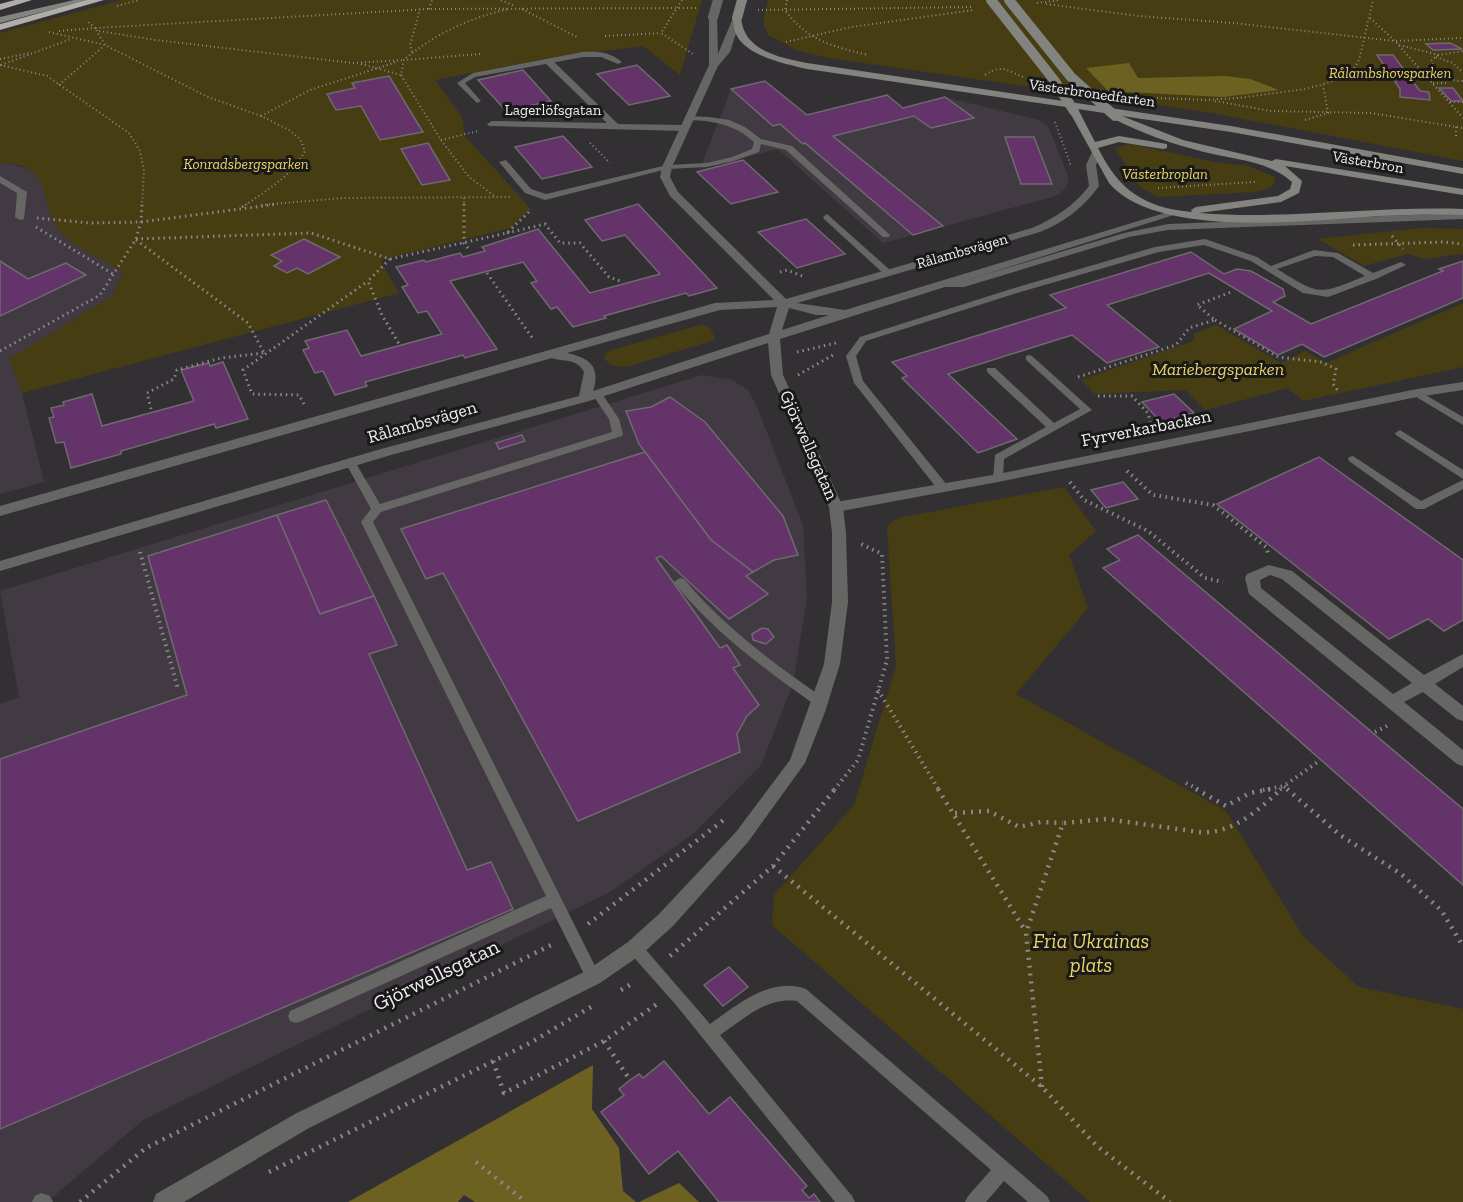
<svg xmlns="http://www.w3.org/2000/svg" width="1463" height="1202" viewBox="0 0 1463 1202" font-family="'Zilla Slab',serif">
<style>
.built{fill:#413a42}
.green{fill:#463e12}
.forest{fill:#6d6122}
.building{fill:#63336a;stroke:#6e6b6e;stroke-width:1.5}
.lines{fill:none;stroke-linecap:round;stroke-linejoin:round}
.path-far3{stroke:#8b888b;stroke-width:2;stroke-dasharray:1 3;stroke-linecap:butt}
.path-far2{stroke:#8b888b;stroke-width:3;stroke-dasharray:1.5 4;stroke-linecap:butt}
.path-far1{stroke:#8b888b;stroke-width:4;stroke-dasharray:1.5 4.5;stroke-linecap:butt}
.path{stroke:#8b888b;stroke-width:4.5;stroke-dasharray:2 6;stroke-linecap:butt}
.service{fill:#666664;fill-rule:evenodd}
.pedestrian{fill:#666664;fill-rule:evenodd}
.minor{fill:#666664;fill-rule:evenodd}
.tertiary{fill:#666664;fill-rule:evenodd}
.secondary{fill:#83837f;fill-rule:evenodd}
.motorway{fill:#aeada8;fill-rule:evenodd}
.path-bridge{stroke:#8b888b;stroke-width:2;stroke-dasharray:1 3;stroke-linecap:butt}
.tertiary-bridge{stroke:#666664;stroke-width:10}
.secondary-bridge{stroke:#83837f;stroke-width:10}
.labels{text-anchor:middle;stroke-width:6;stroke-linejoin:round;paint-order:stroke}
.far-park-label{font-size:15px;font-style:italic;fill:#ead463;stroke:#1a191a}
.far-street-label{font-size:15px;fill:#f0eef0;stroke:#1a191a}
.park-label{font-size:18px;font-style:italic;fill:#ead463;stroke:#1a191a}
.street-label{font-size:18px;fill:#f0eef0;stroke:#1a191a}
.near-park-label{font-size:21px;font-style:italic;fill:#ead463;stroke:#1a191a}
.near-street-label{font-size:21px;fill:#f0eef0;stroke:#1a191a}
</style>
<rect width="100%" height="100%" fill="#333033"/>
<g class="built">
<path d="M765,81L807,115L887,95L903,108L945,97L1038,120L1048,126L1068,176V183L1064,190L1056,196L883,243L779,150H774L700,169L731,89Z"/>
<path d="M0,163H8L32,170L44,186L49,210L62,235L123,271L112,296L10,359L22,393L44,482L0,494Z"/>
<path d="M702,375L732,380L748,390L757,407L803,525L807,598L793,684L761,765L693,834L610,892L143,1120L47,1202H0V704L19,697L0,591Z"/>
</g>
<g class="green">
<path d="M122,0H702L680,75L643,46L556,57L435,80L462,117L465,136L531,209L511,228L380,260L399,293L22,393L9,359L112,296L123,272C105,261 78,249 63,235C35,209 59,162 0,163V33Z"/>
<path d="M768,0H1463V161L1212,113L829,58L799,51L768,35L763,23Z"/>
<path d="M1131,144L1214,162L1248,166L1275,177L1274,184L1268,189L1254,192L1158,197L1140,187L1115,148Z"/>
<path d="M1421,228L1463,229V254L1424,259L1408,254L1364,266L1318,239Z"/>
<path d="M1463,303V367L1303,401L1288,388L1205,410L1185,390L1095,394L1081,380L1194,341V334L1216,325L1281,363L1305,351L1326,363Z"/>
<path d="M703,324L711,329L715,340L629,366C618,367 611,368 604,358L608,351Z"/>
<path d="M1064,487L1096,531L1069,555L1088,608L1016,694L1226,811L1303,936L1359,987L1463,1009V1202H1090L772,925L774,895L854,805L896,666L887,526L898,518Z"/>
</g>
<g class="forest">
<path d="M1129,63L1138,78L1225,76L1250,79L1279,90L1223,97L1108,91L1086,68Z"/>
<path d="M593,1065L592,1109L619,1148L623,1191L636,1202H475L464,1195L458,1202H348Z"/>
<path d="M679,1183L699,1202H639Z"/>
</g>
<g class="building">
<path d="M1450,43L1462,49L1433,50L1426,44Z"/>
<path d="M1377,55H1393L1420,91L1429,92L1430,100L1400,97V89Z"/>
<path d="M637,65L660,86L670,96L629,105L597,74Z"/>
<path d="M523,70L551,101L506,111L478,80Z"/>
<path d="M389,76L423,132L380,140L361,106L336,110L327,94L355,88L352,83Z"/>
<path d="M765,81L807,115L887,95L903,108L945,97L974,118L931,128L914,116L833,136L943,226L913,235L805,143L803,144L780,124L773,126L731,89Z"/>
<path d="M1439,88H1453L1463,101H1451Z"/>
<path d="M563,136L592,167L542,179L515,147Z"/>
<path d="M1005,137H1034L1052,184H1021Z"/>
<path d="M428,143L450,180L422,185L401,149Z"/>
<path d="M743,160L778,192L731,204L697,172Z"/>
<path d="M638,204L717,288L689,296L686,293L604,316L606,318L573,327L557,307L551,309L531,283L537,281L523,262L450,281L497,349L465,358L463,355L365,382L367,386L335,395L323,371L315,373L303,350L309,348L305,341L347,330L361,356L442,334L427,311L418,313L402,287L408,285L396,267L424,260L426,262L460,253L463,257L485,251L482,247L538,229L590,293L660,274L625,235L602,241L585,220Z"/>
<path d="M806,219L845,254L797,268L758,232Z"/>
<path d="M304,239L340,257L308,274L297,268L287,273L274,266L282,261L271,255Z"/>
<path d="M1191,252L1224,274L1237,269L1251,271L1283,289L1285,296L1273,302L1311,324L1443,271L1439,269L1463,261V298L1324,357L1302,344L1278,355L1234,329L1272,311L1209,273L1107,305L1159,347L1107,363L1072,335L948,374L1017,439L978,453L902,378L907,376L892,362L1066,308L1050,295Z"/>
<path d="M0,261L28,279L66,263L86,275L0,316Z"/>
<path d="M223,362L248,419L216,428L214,424L121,451V454L71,468L64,442L56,443L49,418L54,417L51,408L64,405L63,402L92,394L102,426L194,401L181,370L209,363L210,366Z"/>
<path d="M1174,394L1194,413L1161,422L1142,402Z"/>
<path d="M670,397L705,422L783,516L798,555L774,560L753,572L711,540L639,444L626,411L651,407Z"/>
<path d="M522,435L525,441L499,449L496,443Z"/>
<path d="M645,452L711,540L753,572L746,576L768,594L729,619L661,556L656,558L720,648L727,645L740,665L733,668L759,705L747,716L737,734L740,752L578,821L443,573L426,579L401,529Z"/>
<path d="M1319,457L1463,560V620L1444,631L1428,619L1389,639L1217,504Z"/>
<path d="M1123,482L1138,499L1106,508L1091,490Z"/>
<path d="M326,500L374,596L320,614L277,515Z"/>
<path d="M277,515L320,614L374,596L397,645L369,654L467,870L491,862L513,909L0,1129V759L187,695L148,556Z"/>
<path d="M1138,535L1463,809V885L1103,568L1120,560L1107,549Z"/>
<path d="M762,628L768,629L774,637L766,644L753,640L752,634Z"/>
<path d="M729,967L748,987L723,1006L704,985Z"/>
<path d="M664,1061L709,1114L730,1097L807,1186L802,1190L809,1198L814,1194L820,1202H719L678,1151L649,1174L601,1112L624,1095L619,1089L630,1080L639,1074L643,1078Z"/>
</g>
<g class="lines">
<g class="path-far3">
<path d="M501,0L515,6"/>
<path d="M682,0L661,33L693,54"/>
<path d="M787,0L785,10C806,40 834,47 868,55"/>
<path d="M1037,3L1061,0"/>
<path d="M1046,4L1138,16L1233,23L1395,41L1463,38"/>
<path d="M117,6L139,0"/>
<path d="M429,9L432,0"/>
<path d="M522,9L577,37"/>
<path d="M758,10L973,7"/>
<path d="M1370,18L1395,41L1463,118"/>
<path d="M59,31L95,28L87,21"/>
<path d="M99,31L156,40L353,63L404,60"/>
<path d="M49,32L105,45"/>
<path d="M605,36L661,33"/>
<path d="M786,42L851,27L974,10"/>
<path d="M1399,45L1439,55L1463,51"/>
<path d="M412,52L410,45L420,9"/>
<path d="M480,54L404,60L401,75L441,140L469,177L496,197"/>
<path d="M1438,55L1431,61C1438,75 1447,81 1463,81"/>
<path d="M1436,57L1453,63L1463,73"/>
<path d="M406,58C437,33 470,18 508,9"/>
<path d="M0,59L29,53"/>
<path d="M361,64L401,75"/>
<path d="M0,65L47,76L129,133L140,151L144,171L142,205"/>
<path d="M1,65L71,39"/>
<path d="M985,75C1004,62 1009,73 1026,78"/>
<path d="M1433,83H1449"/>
<path d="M59,85L104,46"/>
<path d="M1157,98L1207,100L1238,98L1305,89L1341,79L1351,74L1359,60L1373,0"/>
<path d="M1215,101L1271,111L1371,113L1463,128"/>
<path d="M1450,102H1463"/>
<path d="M261,116L310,90L396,62"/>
<path d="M1305,120L1328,113L1323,85"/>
<path d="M1055,122L1071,166"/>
<path d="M1456,127V138"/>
<path d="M441,140L478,131"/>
<path d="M590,143L610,163"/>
<path d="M1158,188L1255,182"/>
<path d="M464,198V205"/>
<path d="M245,205C268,190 291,176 305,151L300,139L289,130L261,116L208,97L105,45L95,28L429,9L697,8"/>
<path d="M261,205L343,198L511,197"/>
</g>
<g class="path-far2">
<path d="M464,204V243L468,248"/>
<path d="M242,207L247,204"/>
<path d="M37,218L90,223L141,222L278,204"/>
<path d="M36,227L113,274"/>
<path d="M507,233L545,224L560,243H580L609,277L623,282"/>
<path d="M1392,236L1403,249"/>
<path d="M136,239L311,233L390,259L507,233L531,210"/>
<path d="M136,240L248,323L264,353"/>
<path d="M1353,245L1444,242L1463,244"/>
<path d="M390,259L368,281L382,315L399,344"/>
<path d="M780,272L787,270L802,276"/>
<path d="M487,273L533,339"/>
<path d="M1215,320L1278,357L1321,362L1336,369L1333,384L1338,391"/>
<path d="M0,351L100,295L136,239L141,222L142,204"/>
<path d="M797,352L836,343"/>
<path d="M798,375L833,355"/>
<path d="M1078,377L1176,345L1189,328L1215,320L1197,305L1231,292"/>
<path d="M1098,396H1132L1148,413L1152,429"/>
<path d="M304,404L299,395L252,394L243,370L368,281"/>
<path d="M151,409L147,393L174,379L177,370L221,358L264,353"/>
</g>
<g class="path-far1">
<path d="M1127,471L1153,495L1213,505L1266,547L1268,553"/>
<path d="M1070,482L1084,500L1148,531L1205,578L1223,582"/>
<path d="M140,552L178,689"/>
<path d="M878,690L939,790"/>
<path d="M1375,732L1387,726"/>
<path d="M1186,783L1199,790"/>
<path d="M834,790L858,760L887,660L882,554L859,543"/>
<path d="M1263,790L1284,786L1319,761"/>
<path d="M1280,790L1284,786L1289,790"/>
</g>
<g class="path">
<path d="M938,789L1026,932"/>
<path d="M1196,789L1226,806L1250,793L1271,789"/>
<path d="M1287,789L1340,835L1401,874L1441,910L1463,946"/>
<path d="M955,813L989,811L1019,827L1041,822L1063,823"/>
<path d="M773,866L1042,1087L1097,1146L1170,1202"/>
<path d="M588,924L725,819"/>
<path d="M670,956L773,866L835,789"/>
<path d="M621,990L635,982"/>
<path d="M604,1041L630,1080"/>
<path d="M493,1061L504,1093L604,1041L657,1004"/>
<path d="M1042,1087L1026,933L1063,823L1106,819L1199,832C1231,835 1259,810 1281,789"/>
<path d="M476,1162L526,1202"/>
<path d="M269,1172L530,1043L596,1004"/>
<path d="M80,1202L146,1148L553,944"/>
</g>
<g class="service">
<path d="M583,52C598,51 610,52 622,62L618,64L601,57H583L475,77L465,83L481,101L477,103L457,83L473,73Z"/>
<path d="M686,116L709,117L729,120L745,127L761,139L792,146L890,235L889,237H883L786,150L761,144L759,152L734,161L707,167L667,169L545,200L525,193L499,162L506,160L531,189L546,194L667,165L707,163L732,157L752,149L754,142C734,124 714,121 689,120H686Z"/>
<path d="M1463,213V219L1168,230L1129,237L964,287H940L935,284L940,281H963L1124,233L1168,224Z"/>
<path d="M827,214L890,270V274H884L824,219L823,217Z"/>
<path d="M1205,239L1257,257L1271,266L1314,250L1338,253L1373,273L1401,262L1406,265L1376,279L1328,297L1303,293L1251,261L1204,245L1159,252L1017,293L866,341L856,356L863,381L947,485L949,488L947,491H939L854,383L846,356L860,337L1011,289L1155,247ZM1315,256L1333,257L1365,276C1318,295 1321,296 1277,269Z"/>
<path d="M1029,355L1032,356L1092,410L1004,459L1003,478L998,482L993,478L995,455L1046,427L987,372V368H995L1054,423L1080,409L1026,360V356Z"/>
<path d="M1417,390L1463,417V425L1413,395V391Z"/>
<path d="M597,391L601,392L619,419L623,434L622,436L381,512L373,522L598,972L601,977L598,982L593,984L588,982L551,908L302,1021L296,1023L290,1021L288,1016L290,1011L546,896L361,522L371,509L345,462L350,459L354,460L380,504L612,432L609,419L592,394Z"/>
<path d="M1400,430L1463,470V479L1396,435L1395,433Z"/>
<path d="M1353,456L1421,501L1463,480V489L1424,509H1416L1349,461L1348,459L1349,457Z"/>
<path d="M680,578L684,579C724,627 773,663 825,699L826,702L825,705H815C765,669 716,634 676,585L674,582Z"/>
<path d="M635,941L640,943L710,1024C737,1005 771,976 806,989L1047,1196L1050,1202H1028L1004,1181L986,1202H965L968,1196L991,1170L797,1001C766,997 744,1019 720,1035L852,1196L855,1202H835L676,1005L630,953L627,948L630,943Z"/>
<path d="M41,1193L50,1196L53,1202H32L35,1196Z"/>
</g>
<path class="pedestrian" d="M0,176L27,192L24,219L20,220L15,217L17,193L0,183Z"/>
<g class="minor">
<path d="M546,60H552L618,124L684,125L689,128L684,131L489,126L487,124L492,121L607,123L546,64Z"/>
<path d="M1463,382V390L1417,397L998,482L836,512L829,507L836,502L998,474L1417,389Z"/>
<path d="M1269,565L1292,571L1424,675L1463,654V667L1435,684L1463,706V721L1457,719L1423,692L1404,702L1463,750V766L1457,764L1249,594L1245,578L1247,574ZM1270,575L1282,579L1412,683L1393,694L1261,588L1260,580Z"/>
</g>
<path class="tertiary" d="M713,14L717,17L718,54L733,18L737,15L741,18L730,52L718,66L672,167L670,177L678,192L786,299L1032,228C1055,218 1074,206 1089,186L1086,165L1092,152L1096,151L1101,154L1096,165L1099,186C1083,208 1065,222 1040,232L797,303L845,310L1168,212H1176L1177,214L780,339L783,375L843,507L846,533L848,602L840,664L825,712L805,763L748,842L673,926L642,954L600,983L309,1128L184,1202H153L156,1194L295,1114L586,971L628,942L659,914L736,832L790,760L824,664L832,602V533L829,507L771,375L768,343L589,401L391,455L0,571V561L381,449L579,396L584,372C577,358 563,362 552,358L0,516V506L715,303L774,300L670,196L660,177L662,167L709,65V17ZM777,307L769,334L593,391C601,367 590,358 567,353L720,310ZM789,308L816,315H829L782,330Z"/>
<g class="secondary">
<path d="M74,0H89L0,23V17Z"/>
<path d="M734,16H740C742,21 742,26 744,30C753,53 786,59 807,63L1231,126L1463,168V174L1231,132L1122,116L1183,140L1272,161L1276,159L1463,189V195L1285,166L1302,181L1299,193L1281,202L1199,213C1287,220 1375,206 1463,209V215C1435,214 1408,215 1380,216C1311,220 1157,240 1109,183L1069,111L1073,108L807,69C782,63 727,53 734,16ZM1078,109L1111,114L1112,118C1141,133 1172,144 1204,152C1235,160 1267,160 1292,182L1290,189L1278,196L1196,207L1191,210L1192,212C1144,208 1119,190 1098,148L1119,142L1163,149L1167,148V144L1119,136L1095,142Z"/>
</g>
<g class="motorway">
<path d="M15,0H32L0,10V4Z"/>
<path d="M87,0H104L0,30V24Z"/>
</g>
<path class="path-bridge" d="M1133,114L1143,119"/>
<path class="tertiary-bridge" d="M713,17L718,0"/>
<g class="secondary-bridge">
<path d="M991,0L1054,80L1074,111"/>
<path d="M1009,0L1071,77L1115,116"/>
<path d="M737,18L742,0"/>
</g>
</g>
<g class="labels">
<g class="far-park-label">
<text x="1390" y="78">Rålambshovsparken</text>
<text x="246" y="169">Konradsbergsparken</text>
<text x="1165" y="179">Västerbroplan</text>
</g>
<g class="far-street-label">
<text transform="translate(1092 93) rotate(8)" y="5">Västerbronedfarten</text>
<text x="553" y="115">Lagerlöfsgatan</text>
<text transform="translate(1368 162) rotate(10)" y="5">Västerbron</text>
<text transform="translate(962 251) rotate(-16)" y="5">Rålambsvägen</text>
</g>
<g class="park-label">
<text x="1218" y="375">Mariebergsparken</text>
</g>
<g class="street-label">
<text transform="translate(422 422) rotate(-16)" y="6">Rålambsvägen</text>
<text transform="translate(1146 428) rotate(-11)" y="6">Fyrverkarbacken</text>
<text transform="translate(809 445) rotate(66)" y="6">Gjörwellsgatan</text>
</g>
<g class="near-park-label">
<text x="1091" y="948">Fria Ukrainas<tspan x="1091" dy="24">plats</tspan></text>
</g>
<g class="near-street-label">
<text transform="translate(436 975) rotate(-26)" y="7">Gjörwellsgatan</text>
</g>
</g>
</svg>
